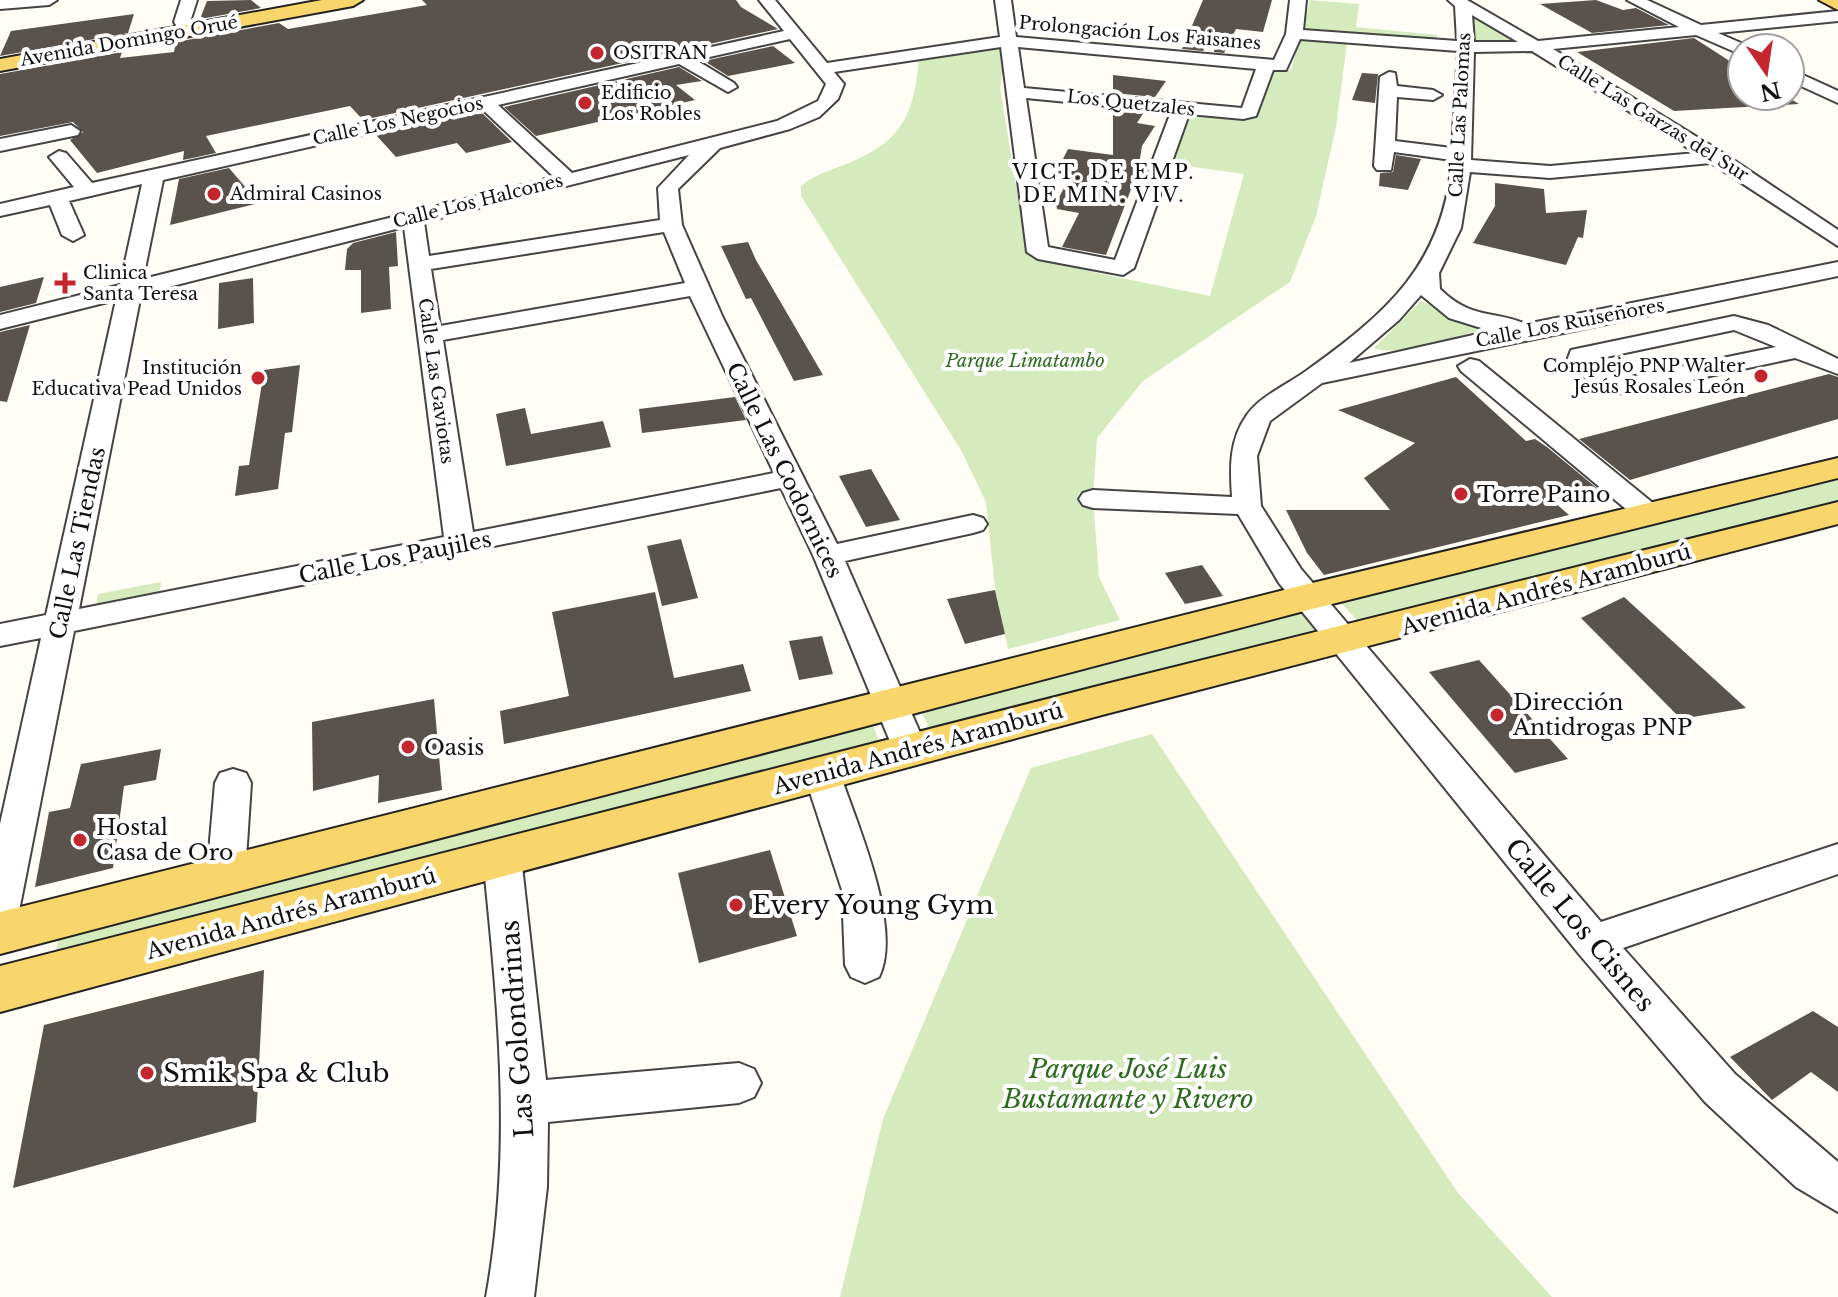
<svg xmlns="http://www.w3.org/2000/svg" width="1838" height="1297" viewBox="0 0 1838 1297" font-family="'Libre Baskerville',serif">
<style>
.green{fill:#d5ebbd}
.building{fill:#5a524d}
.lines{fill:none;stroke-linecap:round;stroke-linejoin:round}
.minor-casing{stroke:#444;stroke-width:4}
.major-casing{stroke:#222;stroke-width:4}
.minor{fill:#fff;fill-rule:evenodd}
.major{fill:#f9d66b;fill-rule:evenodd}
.poi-dot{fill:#c4262e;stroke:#fff;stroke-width:3}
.labels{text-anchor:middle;stroke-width:8;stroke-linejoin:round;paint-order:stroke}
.far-street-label{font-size:18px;fill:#111;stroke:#fff}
.far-poi-label{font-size:18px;fill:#111;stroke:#fff;text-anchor:start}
.far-park-label{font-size:18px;font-style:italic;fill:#2f6b1f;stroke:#fff}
.far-neighbourhood-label{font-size:20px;letter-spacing:2px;fill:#111;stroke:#fff}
.street-label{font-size:22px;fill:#111;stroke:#fff}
.poi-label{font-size:22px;fill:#111;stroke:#fff;text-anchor:start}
.near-poi-label{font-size:26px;fill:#111;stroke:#fff;text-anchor:start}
.near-street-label{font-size:26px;fill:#111;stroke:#fff}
.near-park-label{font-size:26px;font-style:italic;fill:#2f6b1f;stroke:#fff}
</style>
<rect width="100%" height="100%" fill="#fffdf5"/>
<g class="green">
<path d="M1310,0L1359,4L1356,27L1437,35V42L1303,29Z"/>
<path d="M1471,12L1523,43L1475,44Z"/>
<path d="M1300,38L1347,43L1336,127L1316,216L1290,282L1143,381L1097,438L1093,499L1099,577L1120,620L1008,649L995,588L986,502L961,450L801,196V186C816,173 833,170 851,162C905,140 915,110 919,55L1008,41L1000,87L1027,253L1097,273L1210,296L1244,174L1172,164L1192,113L1255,119L1274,69L1291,70Z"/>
<path d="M1421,301L1488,328C1463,334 1395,358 1374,348Z"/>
<path d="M1838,476V504L1363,626L1339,601Z"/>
<path d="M161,582L159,594L96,606L98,594Z"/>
<path d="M1301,609L1318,637L934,738L919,707Z"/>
<path d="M871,719L883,753L50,969L61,931Z"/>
<path d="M1152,734L1458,1193L1552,1297H840L883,1119L1031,768Z"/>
</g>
<g class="building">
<path d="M251,0L261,8L200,19L207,1Z"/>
<path d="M422,0H736L741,7L778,29L363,120L350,106L206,136L216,153L183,160L184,151L97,173L70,140L83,132L73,122L0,136V74L122,52L120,58L174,52L176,42L279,23L288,29L427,5Z"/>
<path d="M1203,0H1272L1263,32L1236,29L1224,53L1214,52L1215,32L1203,51L1182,49Z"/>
<path d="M1596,0L1623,10L1636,8L1669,25L1592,33L1540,4Z"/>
<path d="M134,14L128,33L0,56L11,31Z"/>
<path d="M1694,38L1742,69V96H1786L1799,104L1674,111L1577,52Z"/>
<path d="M773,46L795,63L728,76L704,61Z"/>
<path d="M679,67L702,81L676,85L695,100L536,136L504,107Z"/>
<path d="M1362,73L1378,74L1375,103L1352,100Z"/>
<path d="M1113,75L1166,81L1155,97L1113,93Z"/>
<path d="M1113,109L1144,112L1137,123L1155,126L1142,146L1138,171L1106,255L1062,247L1079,213L1057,209L1056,203L1071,175L1056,173L1068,149L1113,155Z"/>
<path d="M480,111L512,142L466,153L457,143L396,157L376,135Z"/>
<path d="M1396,155L1421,159L1408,190L1379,186L1380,173L1393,172Z"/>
<path d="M229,168L259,203L170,225L179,179Z"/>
<path d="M1495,183L1544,189L1546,213L1587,210L1583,238L1578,237L1566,265L1473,243L1495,206Z"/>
<path d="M396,232L398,266L389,267L391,309L361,313V270H345L347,249L353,243Z"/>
<path d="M748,242L756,260L823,375L794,381L751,298L746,299L721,246Z"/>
<path d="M44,277L36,303L0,312V287Z"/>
<path d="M253,278L254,323L218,329L219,283Z"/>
<path d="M30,325L7,402L0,401V332Z"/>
<path d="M300,365L292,432L285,433L278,489L235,496L239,466L249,465L264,370Z"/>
<path d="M1829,374L1838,377V419L1630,480L1579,439Z"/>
<path d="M1456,377L1526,441L1535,439L1547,447L1599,490L1553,501L1569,515L1324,575L1307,553L1286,510H1390L1364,478L1415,443L1338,410Z"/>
<path d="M735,397L746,420L642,433L639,409Z"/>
<path d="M525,408L531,434L603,421L611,447L506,466L496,414Z"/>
<path d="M871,469L900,520L866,527L839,476Z"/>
<path d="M681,539L698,598L662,606L647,546Z"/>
<path d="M1202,565L1223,596L1185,604L1165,573Z"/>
<path d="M995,590L1005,634L965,644L947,599Z"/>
<path d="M655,592L674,678L743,664L751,691L504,744L500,711L569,696L552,612Z"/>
<path d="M1624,597L1746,708L1681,719L1581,618Z"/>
<path d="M822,636L833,674L799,680L789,641Z"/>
<path d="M1479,660L1568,759L1515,773L1429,672Z"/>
<path d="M434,699L442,790L378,803L379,775L313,791L312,722Z"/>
<path d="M161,749L156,780L124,786L113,868L35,887L49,812L70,808L81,764Z"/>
<path d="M770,850L797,936L699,963L678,873Z"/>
<path d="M264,970L256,1122L13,1188L44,1025Z"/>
<path d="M1813,1011L1838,1027V1092L1811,1072L1772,1100L1730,1057Z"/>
</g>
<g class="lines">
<defs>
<g id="minor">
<path d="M0,0H57L49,5L0,9Z"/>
<path d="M181,0H197L190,22L196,30L194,33H182L174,22Z"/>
<path d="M759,0H775L827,63L1000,37L995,0H1011L1016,37L1274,60L1286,34L1290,0H1306L1303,30L1457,41L1455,6L1448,0H1467L1538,41L1679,27L1627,0H1647L1701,25L1838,11V21L1718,33L1748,46L1742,48V55L1696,35L1553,49L1723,153L1838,230V246L1711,163L1550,178L1470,172L1461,228L1439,273L1440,289C1471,320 1494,310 1526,324L1838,262V276L1322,383L1270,421L1257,456L1261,506L1301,569L1601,922L1838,844V874L1623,948L1735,1074L1838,1162V1212L1796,1187L1705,1102L1579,954L1279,583L1238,514L1093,508L1083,505L1079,499L1083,493L1093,490L1232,497C1230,468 1229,440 1247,415C1259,397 1288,384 1306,371C1386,314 1444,264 1452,160L1394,152L1391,170H1377L1374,166L1380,77L1389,72L1395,73L1397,86L1433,90L1442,95L1433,100L1397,97L1395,141L1452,148L1458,51L1300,39L1286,70H1273L1256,116L1243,119L1189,114L1134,268L1123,275L1038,259L1027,252L1001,47L834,72L844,84L838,99L819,117L790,129L720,148L678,189L682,225L723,318L837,544L973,515L983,518L987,524L983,530L973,533L845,561L928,751L923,760L911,764L899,760L894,751L813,555L781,488L74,631L19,911L14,923L0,927V824L41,638L0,646V624L46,615L116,300L0,329V315L120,285L142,184L69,201L84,235L73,241L62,235L50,205L0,216V204L74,187L49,157L59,151L66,153L92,183L784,31ZM1472,15L1518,42H1474ZM790,39L826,84L818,101L777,121L572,173L498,105L679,64L728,92L737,87L734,83L696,60ZM1018,47L1256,69L1242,108L1024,88ZM1532,51L1696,153L1550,166L1471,160L1474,52ZM1026,98L1171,112L1115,260L1048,247ZM481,108L554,177L143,279L163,180ZM689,155L658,188L660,220L429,256L424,222ZM404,227L444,537L79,609L141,294ZM664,232L685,283L440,326L431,269ZM1421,295L1449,318L1491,331L1349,363L1399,320ZM690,296L774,473L473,532L443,340Z"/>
<path d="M1790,69L1838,91V103L1790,81Z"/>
<path d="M71,125L80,131L78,135L0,151V139Z"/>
<path d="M1734,316L1768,325L1838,359V374L1795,358L1625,394L1596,389L1567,361L1571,350ZM1734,330L1776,347L1625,378L1612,377L1592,360Z"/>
<path d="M1470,359L1479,361L1659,508L1663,514L1659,520H1639L1461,371L1458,366Z"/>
<path d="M822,761L834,764L840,774C857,824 903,928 879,977L865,983L851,977L845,965L842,890L804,774L810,764Z"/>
<path d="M233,769L246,773L251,783L245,875L239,886L226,891L213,886L207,875L215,783L220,773Z"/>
<path d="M502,842L515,846L521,857L546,1080L739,1063L754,1069L761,1083L754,1097L739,1103L548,1122L547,1187L534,1297H486C513,1149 498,1005 483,857L489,846Z"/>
</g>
<g id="major">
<path d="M322,0H363L353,6L0,71V59Z"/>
<path d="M1819,0H1838V10Z"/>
<path d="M1838,458V478L1308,610L0,954V912L1308,584Z"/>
<path d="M1838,502V524L1102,715L0,1012V966L1102,685Z"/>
</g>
</defs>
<use href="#minor" class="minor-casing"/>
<use href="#major" class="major-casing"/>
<use href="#minor" class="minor"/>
<use href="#major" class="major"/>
</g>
<g class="poi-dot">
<circle cx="597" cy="53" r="8"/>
<circle cx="585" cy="103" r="8"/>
<circle cx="214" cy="194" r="8"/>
<path d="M61 271h8v8h8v8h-8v8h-8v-8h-8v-8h8z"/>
<circle cx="1761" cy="376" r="8"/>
<circle cx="258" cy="378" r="8"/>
<circle cx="1461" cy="494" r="8"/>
<circle cx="1497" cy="715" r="8"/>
<circle cx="408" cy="747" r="8"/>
<circle cx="80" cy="840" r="8"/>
<circle cx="736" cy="905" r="8"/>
<circle cx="147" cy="1073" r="8"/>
</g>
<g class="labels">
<g class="far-street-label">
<text transform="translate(1140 33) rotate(5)" y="6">Prolongación Los Faisanes</text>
<text transform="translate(129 41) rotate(-10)" y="6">Avenida Domingo Orué</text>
<text transform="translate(1131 103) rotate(6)" y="6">Los Quetzales</text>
<text transform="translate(1460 115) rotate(-87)" y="6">Calle Las Palomas</text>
<text transform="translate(1653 118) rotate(32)" y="6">Calle Las Garzas del Sur</text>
<text transform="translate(398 121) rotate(-12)" y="6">Calle Los Negocios</text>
<text transform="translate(478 201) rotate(-14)" y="6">Calle Los Halcones</text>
<text transform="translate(1570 323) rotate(-11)" y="6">Calle Los Ruiseñores</text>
<text transform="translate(436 381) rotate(82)" y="6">Calle Las Gaviotas</text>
</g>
<g class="far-poi-label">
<text x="613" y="59">OSITRAN</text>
<text x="601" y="99">Edificio<tspan x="601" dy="21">Los Robles</tspan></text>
<text x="230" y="200">Admiral Casinos</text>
<text x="83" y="279">Clinica<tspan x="83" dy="21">Santa Teresa</tspan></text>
<text x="1745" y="372" text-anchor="end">Complejo PNP Walter<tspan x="1745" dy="21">Jesús Rosales León</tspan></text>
<text x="242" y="374" text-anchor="end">Institución<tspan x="242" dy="21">Educativa Pead Unidos</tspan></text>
</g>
<g class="far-park-label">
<text x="1025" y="367">Parque Limatambo</text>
</g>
<g class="far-neighbourhood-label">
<text x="1104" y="179">VICT. DE EMP.<tspan x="1104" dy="23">DE MIN. VIV.</tspan></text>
</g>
<g class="street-label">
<text transform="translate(785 470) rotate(64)" y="8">Calle Las Codornices</text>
<text transform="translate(77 543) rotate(-78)" y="8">Calle Las Tiendas</text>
<text transform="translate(395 557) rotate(-11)" y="8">Calle Los Paujiles</text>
<text transform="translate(1546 589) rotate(-15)" y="8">Avenida Andrés Aramburú</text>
<text transform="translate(918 748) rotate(-15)" y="8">Avenida Andrés Aramburú</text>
<text transform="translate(291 913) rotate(-15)" y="8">Avenida Andrés Aramburú</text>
</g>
<g class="poi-label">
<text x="1477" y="502">Torre Paino</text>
<text x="1513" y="710">Dirección<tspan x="1513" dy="25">Antidrogas PNP</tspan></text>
<text x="424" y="755">Oasis</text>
<text x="96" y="835">Hostal<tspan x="96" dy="25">Casa de Oro</tspan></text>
</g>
<g class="near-poi-label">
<text x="752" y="914">Every Young Gym</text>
<text x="163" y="1082">Smik Spa &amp; Club</text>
</g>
<g class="near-street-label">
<text transform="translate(1580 925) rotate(50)" y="9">Calle Los Cisnes</text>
<text transform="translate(517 1029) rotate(-94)" y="9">Las Golondrinas</text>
</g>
<g class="near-park-label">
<text x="1128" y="1078">Parque José Luis<tspan x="1128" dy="30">Bustamante y Rivero</tspan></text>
</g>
</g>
<g transform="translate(1766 72) rotate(167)"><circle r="38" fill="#ffffff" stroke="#a0a0a0" stroke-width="2"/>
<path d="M0-6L14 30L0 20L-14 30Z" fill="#c4262e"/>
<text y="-12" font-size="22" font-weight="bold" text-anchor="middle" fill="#111111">N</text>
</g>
</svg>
